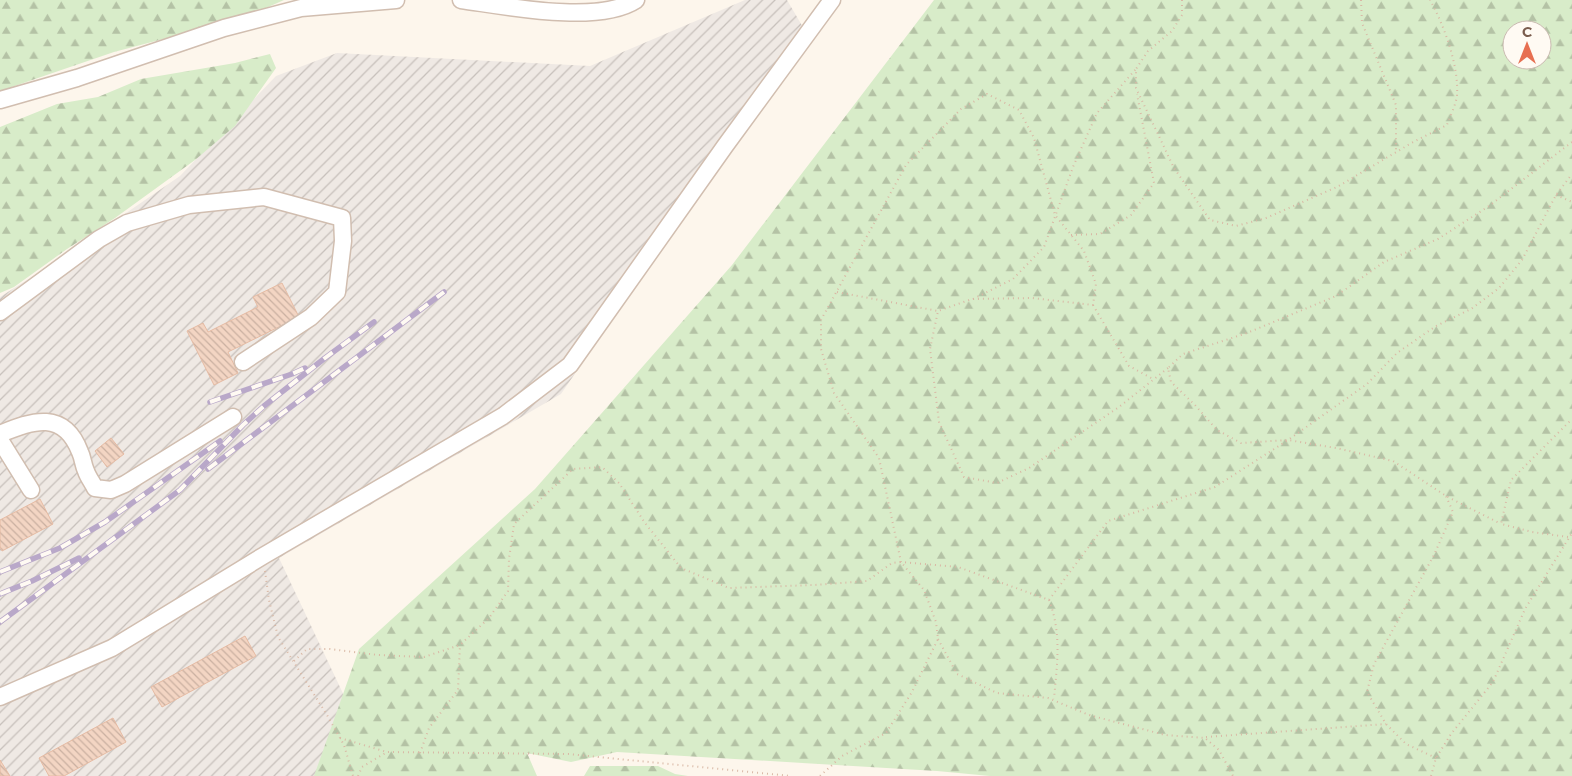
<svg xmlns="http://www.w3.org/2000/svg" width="1572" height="776" viewBox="0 0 1572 776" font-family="Montserrat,sans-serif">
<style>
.industrial{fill:url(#industrial-furrows)}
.forest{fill:url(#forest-firs);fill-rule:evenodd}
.building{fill:url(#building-back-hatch);stroke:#e6bba3}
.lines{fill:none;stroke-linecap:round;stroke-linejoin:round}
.minor-casing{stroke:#d1beb0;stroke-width:19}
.path{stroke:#d9b8a5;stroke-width:2;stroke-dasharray:1 4;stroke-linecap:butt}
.minor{stroke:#fff;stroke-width:16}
.rail-casing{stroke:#b9a8c9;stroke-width:5.5}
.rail{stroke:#fffaf3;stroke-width:4;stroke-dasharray:11;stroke-linecap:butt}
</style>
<defs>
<pattern id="industrial-furrows" width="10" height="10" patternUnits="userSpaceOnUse" patternTransform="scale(1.25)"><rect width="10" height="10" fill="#efe9e4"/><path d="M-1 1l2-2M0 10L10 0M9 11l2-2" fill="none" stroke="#c7c0bb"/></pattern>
<pattern id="forest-firs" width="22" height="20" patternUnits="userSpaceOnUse" patternTransform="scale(1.25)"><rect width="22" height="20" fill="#d8ecc9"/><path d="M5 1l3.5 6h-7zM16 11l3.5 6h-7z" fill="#b4c2a5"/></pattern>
<pattern id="building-back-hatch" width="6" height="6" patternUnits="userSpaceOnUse" patternTransform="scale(1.25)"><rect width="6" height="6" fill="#f3d5c3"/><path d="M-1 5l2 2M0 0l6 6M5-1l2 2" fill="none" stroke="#cab0a1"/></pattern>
</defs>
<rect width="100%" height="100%" fill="#fdf6ec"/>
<path class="industrial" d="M745,0H787L807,34L561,394L279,558L382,776H0V297L49,266L180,176L276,76L337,53L590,66Z"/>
<g class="forest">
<path d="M0,0H284L250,15L201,29L114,52L0,91Z"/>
<path d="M934,0H1572V776H990L937,771L617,752L571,762L527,753L537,776H314L359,649L535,489L732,265ZM1512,30H1542V60H1512Z"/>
<path d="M270,54L276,68L235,126L195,160L115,218L67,249L14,287L0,293V127L57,104L98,97L141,79L235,63Z"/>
<path d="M590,766H658L675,774L688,776H584Z"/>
</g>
<g class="building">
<path d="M282,283L299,317L228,352L238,373L214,385L187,331L203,323L208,332L258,307L253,297Z"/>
<path d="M111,438L124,454L107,467L95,451Z"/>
<path d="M40,499L53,524L2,551L0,547V520Z"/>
<path d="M245,636L256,656L162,707L151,687Z"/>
<path d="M113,718L126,742L64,776H49L39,758Z"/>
<path d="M0,760L10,776H0Z"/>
</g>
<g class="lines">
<defs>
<g id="minor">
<path d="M461,0C505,6 598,25 636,0"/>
<path d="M0,100L77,78L224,28L301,8L396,0"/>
<path d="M0,312L99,239L127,223L189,205L264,197L342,218L343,241L337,292L311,317L243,362"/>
<path d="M0,434C33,420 64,410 80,452C83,458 83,465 86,471C88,477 92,482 95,488L111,490L125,484L233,417"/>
<path d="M0,440L31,490"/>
<path d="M0,697L112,648L263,556L503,416L570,365L725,146L832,0"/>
</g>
</defs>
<use href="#minor" class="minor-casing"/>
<g class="path">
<path d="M1182,0V15L1172,31L1148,51L1136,69V88L1174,168L1210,220L1236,226L1266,218L1337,187L1415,141L1447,125C1450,116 1456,105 1457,95C1459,66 1444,25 1430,0"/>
<path d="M1361,0L1362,23L1396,105V152"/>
<path d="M1572,142L1489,206L1438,239L1384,262L1336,296L1247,333L1183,354L1168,368L1171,382L1195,405L1217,430L1241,443L1288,440L1367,384L1397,353L1436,326L1471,309L1499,288L1522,260L1556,195L1572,174"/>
<path d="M1556,195L1572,202"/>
<path d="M1071,235L1100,234L1131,215L1154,183L1137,94"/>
<path d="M837,292L938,311"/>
<path d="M973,299L1013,279L1044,247L1073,167L1097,113L1136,69"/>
<path d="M1093,305L1129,366L1153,379"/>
<path d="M1168,368L1119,407L1029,468L997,483L964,477L939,422L930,349L938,311L972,299L1032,298L1093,305L1096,284L1084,251L1055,215L1034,138L1019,110L987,94L961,109L906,165L821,320V349L834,393L879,458L901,562L958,567L1049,600L1108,521L1215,487L1288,440L1336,448L1393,461L1446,496L1501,524"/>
<path d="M1568,537L1532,532L1501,524L1511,480L1572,419"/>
<path d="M265,571L269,600L278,637L327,715L344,745L353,776"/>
<path d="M1049,600C1062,634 1057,664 1054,699"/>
<path d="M938,639L957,674L997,693L1048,698L1089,715L1165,735L1205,738L1219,750L1233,776"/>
<path d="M294,661L307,649H330L378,655L424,657L460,645L489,618L508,591L509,559L514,524L573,469L602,467L619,483L645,523L681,568L729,588L814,585L867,581L892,563L901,562L924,590L936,622L938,639L912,692L886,733L842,756L820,776"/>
<path d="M1206,737L1386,724"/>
<path d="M340,738L387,752L568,754L791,776"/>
<path d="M420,753L429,728L458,690L460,645"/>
<path d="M1436,758L1406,744L1386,724L1367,692L1374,664L1434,555L1453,512L1446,496"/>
<path d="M358,776L362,767L387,752"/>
<path d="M1431,776L1436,758L1451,734L1493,682L1525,609L1572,533"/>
</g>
<use href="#minor" class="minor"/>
<defs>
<g id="rail">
<path d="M210,402L292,374L305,368"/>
<path d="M208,469L444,292"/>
<path d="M0,572L60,548L105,522L220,441"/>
<path d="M0,594L32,581L79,558"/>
<path d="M0,622L180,490L243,425L264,406L325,358L374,322"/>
</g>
</defs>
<use href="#rail" class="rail-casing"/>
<use href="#rail" class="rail"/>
</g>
<g transform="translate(1527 45)"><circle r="24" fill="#fffaf3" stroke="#cabbb1"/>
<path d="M0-4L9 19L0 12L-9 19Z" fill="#e76f51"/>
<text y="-8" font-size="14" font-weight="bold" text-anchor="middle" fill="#7a5c4d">С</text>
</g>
</svg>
